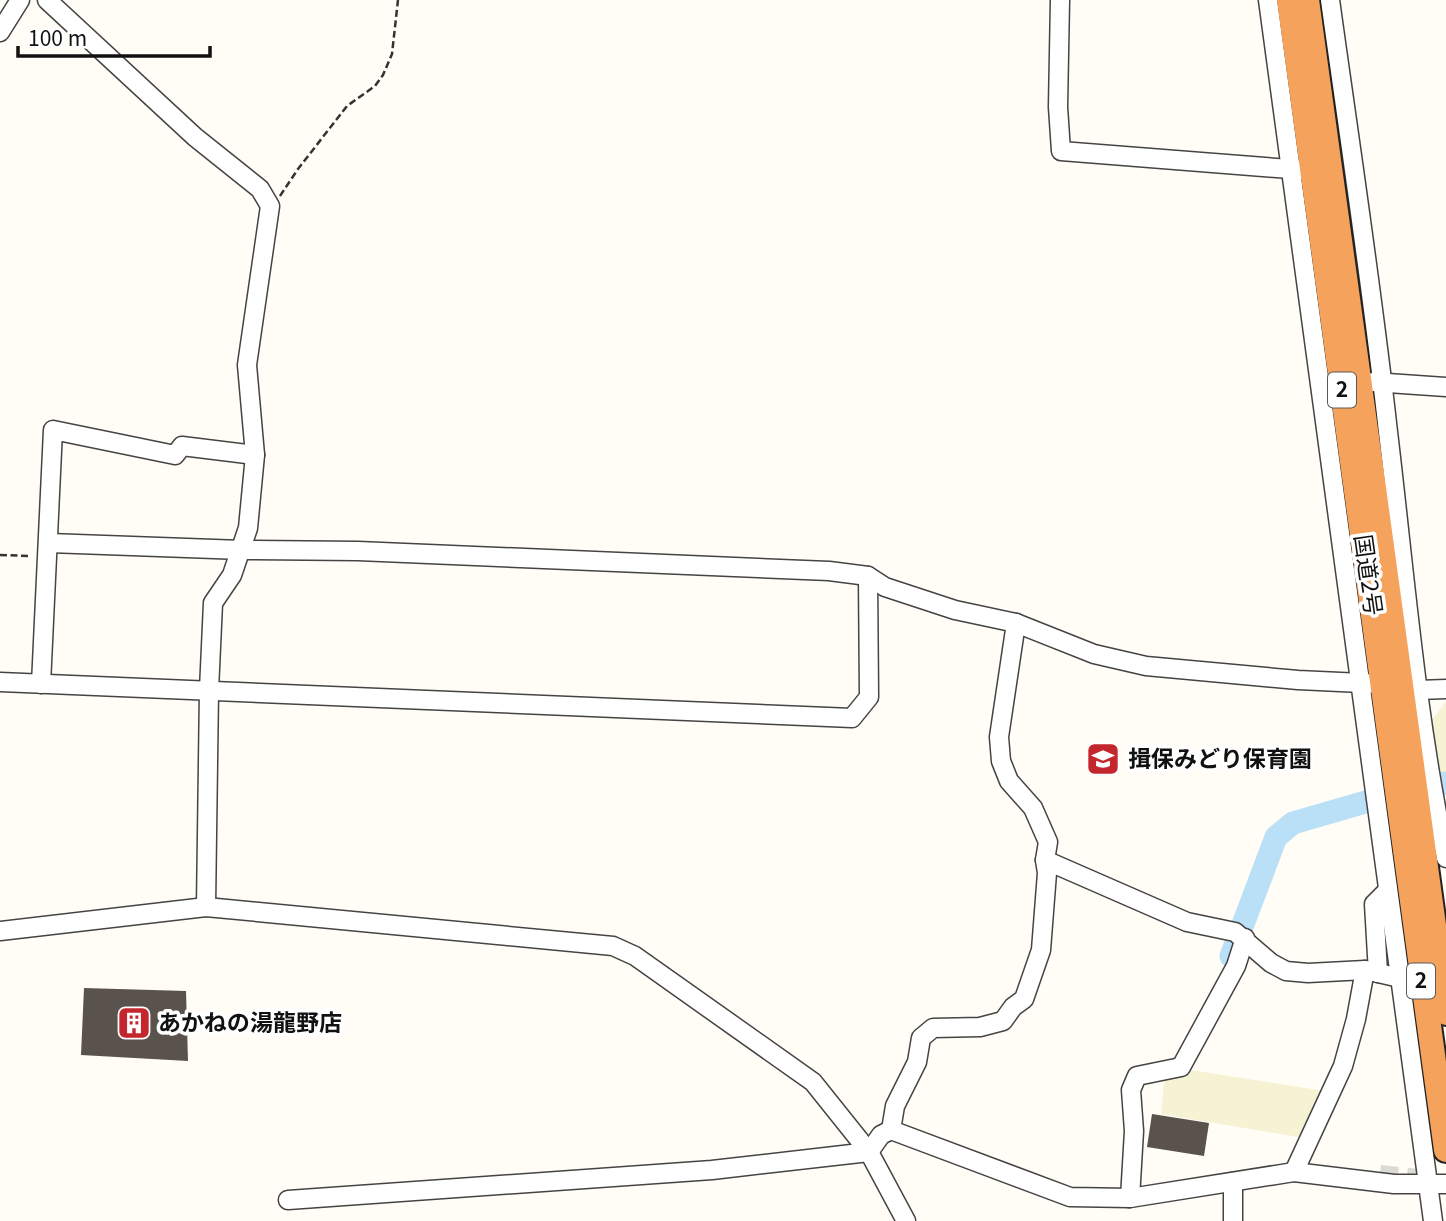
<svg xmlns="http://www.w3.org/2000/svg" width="1446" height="1221" viewBox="0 0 1446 1221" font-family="Georgia,'Noto Sans JP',serif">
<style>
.farmland{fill:#f6f3d4}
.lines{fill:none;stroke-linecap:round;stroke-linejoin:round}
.river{stroke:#b9e0f7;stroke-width:23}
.building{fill:#5a524d}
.minor-tunnel{stroke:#dbdad3;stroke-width:18;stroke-dasharray:18 9;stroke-linecap:butt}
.minor-casing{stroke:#444;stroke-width:21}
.highway-casing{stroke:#222;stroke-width:28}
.path{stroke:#333;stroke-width:2.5;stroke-dasharray:7 3.5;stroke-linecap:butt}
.minor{stroke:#fff;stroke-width:18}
.highway{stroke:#f5a25d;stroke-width:24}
.labels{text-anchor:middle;stroke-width:7;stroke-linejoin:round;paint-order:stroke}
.shield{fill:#fff;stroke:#585858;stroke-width:2}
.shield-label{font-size:21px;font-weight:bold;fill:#111}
.street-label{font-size:23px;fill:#111;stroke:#fff}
.poi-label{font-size:23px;font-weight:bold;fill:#111;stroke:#fff;text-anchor:start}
</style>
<rect width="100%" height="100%" fill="#fffdf5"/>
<g class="farmland">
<path d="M1446,701V774L1436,776L1430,723Z"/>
<path d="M1185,1069L1325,1091L1304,1138L1161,1114L1165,1074Z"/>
</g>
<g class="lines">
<path class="river" d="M1231,956L1276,837L1293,823L1369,801L1446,783"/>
</g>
<g class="building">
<path d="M84,988L186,991L188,1061L81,1055Z"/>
<path d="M1152,1114L1209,1123L1204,1156L1147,1147Z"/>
</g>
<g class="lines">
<path class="minor-tunnel" d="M1380,1174L1418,1178"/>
<defs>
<g id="minor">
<path d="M47,0L195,137L260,189L270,206L247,365L255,455L248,528L232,575L213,603L209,690L206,907"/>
<path d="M1060,0L1058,107L1061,151L1302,170"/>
<path d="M1268,0L1433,1221"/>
<path d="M1330,0C1350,144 1372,287 1388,432C1405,574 1416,718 1446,858"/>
<path d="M0,32L20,0"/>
<path d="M1373,382L1446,387"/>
<path d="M49,543L242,550L358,551L829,571L868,576L885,587L955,610L1016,623L1094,654L1146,666L1298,680L1383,684L1418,690L1446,689"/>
<path d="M0,682L852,718L869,697L868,576"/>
<path d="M41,684L53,430L175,455L182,446L255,455"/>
<path d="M1045,860L1187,922L1235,932L1271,963L1286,971L1308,973L1365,970L1400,978L1410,977"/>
<path d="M0,931L206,907L613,946L635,956L813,1082L869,1152L906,1221"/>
<path d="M1378,973L1374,904L1385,893"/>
<path d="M891,1130L895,1106L917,1062L921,1038L933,1028L980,1027L1003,1021L1013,1007L1024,999L1041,950L1047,873L1045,860L1048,842L1033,808L1009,781L1001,761L999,737L1016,623"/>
<path d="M1294,1172L1343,1066L1356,1019L1365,970"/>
<path d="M1130,1198L1134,1131L1131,1090L1137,1076L1181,1067L1236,966L1245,938"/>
<path d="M288,1200L712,1170L869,1152L881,1135L891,1130L1070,1197L1130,1198L1294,1172L1394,1184H1446"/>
<path d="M1233,1221V1182"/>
</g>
<g id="highway">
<path d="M1289,0L1446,1150"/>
<path d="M1307,0L1446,1013"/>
</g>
</defs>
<use href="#minor" class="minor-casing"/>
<use href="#highway" class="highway-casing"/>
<g class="path">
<path d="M280,196L298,169L347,106L375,86L383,75L392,54L398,0"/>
<path d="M0,555L31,556"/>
</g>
<use href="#minor" class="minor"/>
<use href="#highway" class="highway"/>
</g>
<defs>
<symbol id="school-square" viewBox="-11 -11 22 22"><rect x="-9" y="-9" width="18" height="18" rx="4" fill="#c4262e" stroke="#fff"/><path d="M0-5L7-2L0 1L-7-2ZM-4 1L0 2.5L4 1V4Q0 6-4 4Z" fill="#fff"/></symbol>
<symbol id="building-square" viewBox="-11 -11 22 22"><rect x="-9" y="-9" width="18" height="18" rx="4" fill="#c4262e" stroke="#fff"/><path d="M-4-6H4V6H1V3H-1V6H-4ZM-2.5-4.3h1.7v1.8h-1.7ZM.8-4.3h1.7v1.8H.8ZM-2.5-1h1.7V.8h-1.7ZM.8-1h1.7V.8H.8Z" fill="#fff"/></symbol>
</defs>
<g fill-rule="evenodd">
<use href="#school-square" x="1084" y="740" width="38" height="38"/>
<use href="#building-square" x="115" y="1004" width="38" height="38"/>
</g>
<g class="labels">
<g class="shield">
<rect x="1328" y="372.5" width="28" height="35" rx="5"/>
<rect x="1407" y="963.5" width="28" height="35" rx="5"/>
</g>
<g class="shield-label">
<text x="1342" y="397">2</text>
<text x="1421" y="988">2</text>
</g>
<g class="street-label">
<text transform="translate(1368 575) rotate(82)" y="8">国道2号</text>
</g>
<g class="poi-label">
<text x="1128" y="767">揖保みどり保育園</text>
<text x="158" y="1031">あかねの湯龍野店</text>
</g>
</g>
<path d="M18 46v10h192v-10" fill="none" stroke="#111111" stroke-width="3.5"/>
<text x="28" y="46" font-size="21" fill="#111111" stroke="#ffffff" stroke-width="5" paint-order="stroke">100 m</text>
</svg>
